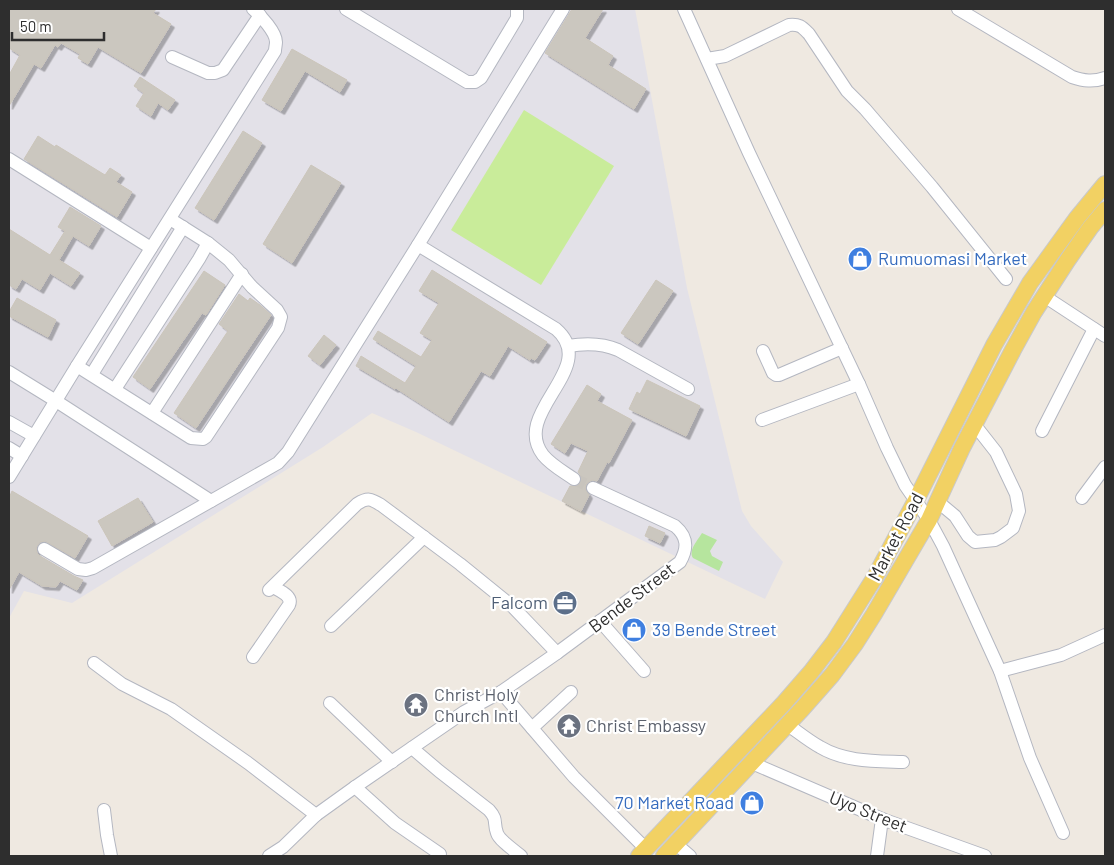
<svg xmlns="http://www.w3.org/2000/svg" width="1114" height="865" viewBox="0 0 1114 865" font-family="Barlow,sans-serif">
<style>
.industrial{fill:#e3e1e8}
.green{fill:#b6e59e}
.pitch{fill:#c9ec9a}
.building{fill:#cbc7bf;stroke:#cbc5ba;filter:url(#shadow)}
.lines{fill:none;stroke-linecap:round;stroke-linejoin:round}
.minor-tunnel{stroke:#c8c4bd;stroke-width:12;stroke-dasharray:12 6;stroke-linecap:butt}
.minor-casing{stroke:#b4b7c1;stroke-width:14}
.major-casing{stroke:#c9c9c9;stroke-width:18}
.minor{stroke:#fff;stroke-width:12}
.major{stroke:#f2d163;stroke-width:16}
.labels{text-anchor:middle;stroke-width:4.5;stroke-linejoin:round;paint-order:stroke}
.shop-label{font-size:18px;fill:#366cbe;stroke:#fff;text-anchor:start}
.street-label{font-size:18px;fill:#2e2e2e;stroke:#fff}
.service-label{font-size:18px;fill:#4e5e75;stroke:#fff;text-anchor:end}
.worship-label{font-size:18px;fill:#5b616d;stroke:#fff;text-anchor:start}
</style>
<defs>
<filter id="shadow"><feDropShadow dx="3.5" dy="3.5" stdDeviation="0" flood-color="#0004"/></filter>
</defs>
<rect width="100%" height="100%" fill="#efe9e1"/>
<path class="industrial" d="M9,9H635L687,288L742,511L751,526L783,562L765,599L416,432L372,413L323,447L72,603L24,591L9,618Z"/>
<path class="green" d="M702,533L717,540L710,551L712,556L723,562L719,571L693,558C688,550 698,540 702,533Z"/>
<path class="pitch" d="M524,110L614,166L541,285L451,230Z"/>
<g class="building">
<path d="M9,9H156L153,13L171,24L141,73L98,47L88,64L78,58L80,54L61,43L58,47L55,45L41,68L34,64L9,106V75L20,55L9,48Z"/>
<path d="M572,9H603L585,38L613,56L608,65L646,89L634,109L545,53Z"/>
<path d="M292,49L347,80L340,92L305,71L281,111L262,100Z"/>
<path d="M140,77L175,100L168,110L158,103L151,116L136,106L144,93L134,86Z"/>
<path d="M243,131L262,143L214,220L195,208Z"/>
<path d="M38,136L55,147L56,145L105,175L110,168L121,175L116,182L132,192L117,217L24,159Z"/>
<path d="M311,165L341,183L292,263L263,244Z"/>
<path d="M70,207L101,226L89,246L73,236L59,260L80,273L71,286L50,273L40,290L22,279L16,289L9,285V229L50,255L65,231L58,227Z"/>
<path d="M432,270L547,342L535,360L531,358L530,360L508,346L490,376L481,371L449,422L396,388L395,389L356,366L361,356L405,383L416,366L373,339L378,331L421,357L432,340L420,333L439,303L419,291Z"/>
<path d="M204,271L225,285L206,315L202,313L150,389L133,377Z"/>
<path d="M656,280L673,291L638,344L621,333Z"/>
<path d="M239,294L248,301L250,298L260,305L271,315L196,428L174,413L228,331L219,324Z"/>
<path d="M17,298L56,320L48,337L9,316V312Z"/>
<path d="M324,335L336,345L320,365L308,356Z"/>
<path d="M647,380L700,406L686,436L629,409L637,392L640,394Z"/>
<path d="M587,385L601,394L597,401L632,420L609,463L607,462L597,481L592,480L586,484L585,489L589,495L581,511L562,501L570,486H577L581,483V476L578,472L588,451L571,443L565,453L551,444Z"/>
<path d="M12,491L88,536L75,558L45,541L40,542L36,548L37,553L40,556L74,576L83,580L77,590L60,581L56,587L42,586L19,572L9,590V498Z"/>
<path d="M138,498L153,522L112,546L98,521Z"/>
<path d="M649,526L665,533L660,543L645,536Z"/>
</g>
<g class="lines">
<path class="minor-tunnel" d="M574,479L593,488"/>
<defs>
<g id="minor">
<path d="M346,9L467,82H475L481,78L517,18V9"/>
<path d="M684,9L749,153L859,384L887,448L905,485L929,520L943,546L1000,671L1030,758L1063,833"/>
<path d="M958,9L1072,77C1084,81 1093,82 1105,78"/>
<path d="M172,57L208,73H215L223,70L260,15"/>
<path d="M707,59L725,56L789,25C800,24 802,27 809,34L847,91L865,109L932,187L1006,279"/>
<path d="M9,159L151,248"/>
<path d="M418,245L556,329C601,368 510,412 543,455C551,465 564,472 574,479"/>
<path d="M1044,296L1105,336"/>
<path d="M568,346C585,343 602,343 618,350L688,389"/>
<path d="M763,351L773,373L776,375H779L842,348"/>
<path d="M77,366L191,438L203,439L206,437L278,328L281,317L277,310L252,287L229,260L208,243L170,219"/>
<path d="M9,372L56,401L211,501"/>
<path d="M92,374L183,227"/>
<path d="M115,389L199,259L208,243"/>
<path d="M152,413L242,274"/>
<path d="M762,420L859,384"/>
<path d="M9,422L34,436"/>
<path d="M1042,431L1094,329"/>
<path d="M9,448L22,456"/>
<path d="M9,477L77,366L275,51C275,48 276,45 276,42C276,32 261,16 253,9"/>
<path d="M1082,498L1105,467"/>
<path d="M937,501L955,516L968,536L975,542L995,540L1001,537L1013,528L1019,511L1016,494L996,452L974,424"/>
<path d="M44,549L78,569L86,570L93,568L278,463L288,452L418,245L563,9"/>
<path d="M269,590L357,504C368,497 371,499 381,505L460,564L512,606L557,653"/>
<path d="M600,621L644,671"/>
<path d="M331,626L424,537"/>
<path d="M253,657L289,605C293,596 280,591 273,587"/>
<path d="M94,663L122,684L171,709L248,763L316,815"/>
<path d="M1000,671L1061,655L1105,635"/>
<path d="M501,692L574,777L646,849"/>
<path d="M330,703L392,762"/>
<path d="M788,725C798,732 809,741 820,747C845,762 875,761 903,762"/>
<path d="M532,728L571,692"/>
<path d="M412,748L439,771L489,810C498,820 493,822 497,833C499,840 515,851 521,856"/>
<path d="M752,763L882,819L985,856"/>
<path d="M355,787L395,823L440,854"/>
<path d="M104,810L107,835L111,856"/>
<path d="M676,844L690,856"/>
<path d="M269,856L283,847L316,815L355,787L464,712L501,692L557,653L680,562C688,548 688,537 675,526L593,488"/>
<path d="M877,856L882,819"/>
</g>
<g id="major">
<path d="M639,856L784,703L811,672L834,642L875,577L915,502L994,345L1030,283L1077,218L1105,184"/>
<path d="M664,856L802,709L832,675L855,644L874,614L929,520L962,448L1013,350L1034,312L1067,261L1090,228L1105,210"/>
</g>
</defs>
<use href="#minor" class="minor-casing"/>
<use href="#major" class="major-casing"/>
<use href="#minor" class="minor"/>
<use href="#major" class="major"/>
</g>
<defs>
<symbol id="shop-disc" viewBox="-11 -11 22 22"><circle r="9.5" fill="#3f7fe0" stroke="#fff"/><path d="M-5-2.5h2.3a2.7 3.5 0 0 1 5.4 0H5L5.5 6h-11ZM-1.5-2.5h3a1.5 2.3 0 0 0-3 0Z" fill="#fff"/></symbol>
<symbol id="office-disc" viewBox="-11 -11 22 22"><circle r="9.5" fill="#5c6f8a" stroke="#fff"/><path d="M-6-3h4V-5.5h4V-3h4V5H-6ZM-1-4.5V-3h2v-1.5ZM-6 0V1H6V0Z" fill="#fff"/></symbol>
<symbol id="temple-disc" viewBox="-11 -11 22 22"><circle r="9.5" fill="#6b7280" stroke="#fff"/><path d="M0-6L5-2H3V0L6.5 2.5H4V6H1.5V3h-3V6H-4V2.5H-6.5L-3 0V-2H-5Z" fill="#fff"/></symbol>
</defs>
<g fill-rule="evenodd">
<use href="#shop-disc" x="846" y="245" width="28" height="28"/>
<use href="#office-disc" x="551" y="589" width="28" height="28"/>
<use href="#shop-disc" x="620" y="616" width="28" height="28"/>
<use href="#temple-disc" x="402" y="691" width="28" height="28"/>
<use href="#temple-disc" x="555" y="712" width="28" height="28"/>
<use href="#shop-disc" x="738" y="789" width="28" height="28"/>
</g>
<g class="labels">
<g class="shop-label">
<text x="878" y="265">Rumuomasi Market</text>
<text x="652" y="636">39 Bende Street</text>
<text x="734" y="809" text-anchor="end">70 Market Road</text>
</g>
<g class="street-label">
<text transform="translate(896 537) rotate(-62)" y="6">Market Road</text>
<text transform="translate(632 598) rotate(-37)" y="6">Bende Street</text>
<text transform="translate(868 812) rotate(22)" y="6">Uyo Street</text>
</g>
<g class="service-label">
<text x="548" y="609">Falcom</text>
</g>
<g class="worship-label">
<text x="434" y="701">Christ Holy<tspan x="434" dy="21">Church Intl</tspan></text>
<text x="586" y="732">Christ Embassy</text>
</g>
</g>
<rect width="1114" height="865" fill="none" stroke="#2e2e2e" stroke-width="20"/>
<path d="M12 32v8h92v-8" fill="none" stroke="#2e2e2e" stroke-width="2.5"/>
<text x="20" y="32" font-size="15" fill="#2e2e2e" stroke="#ffffff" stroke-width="4" paint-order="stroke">50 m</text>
</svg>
